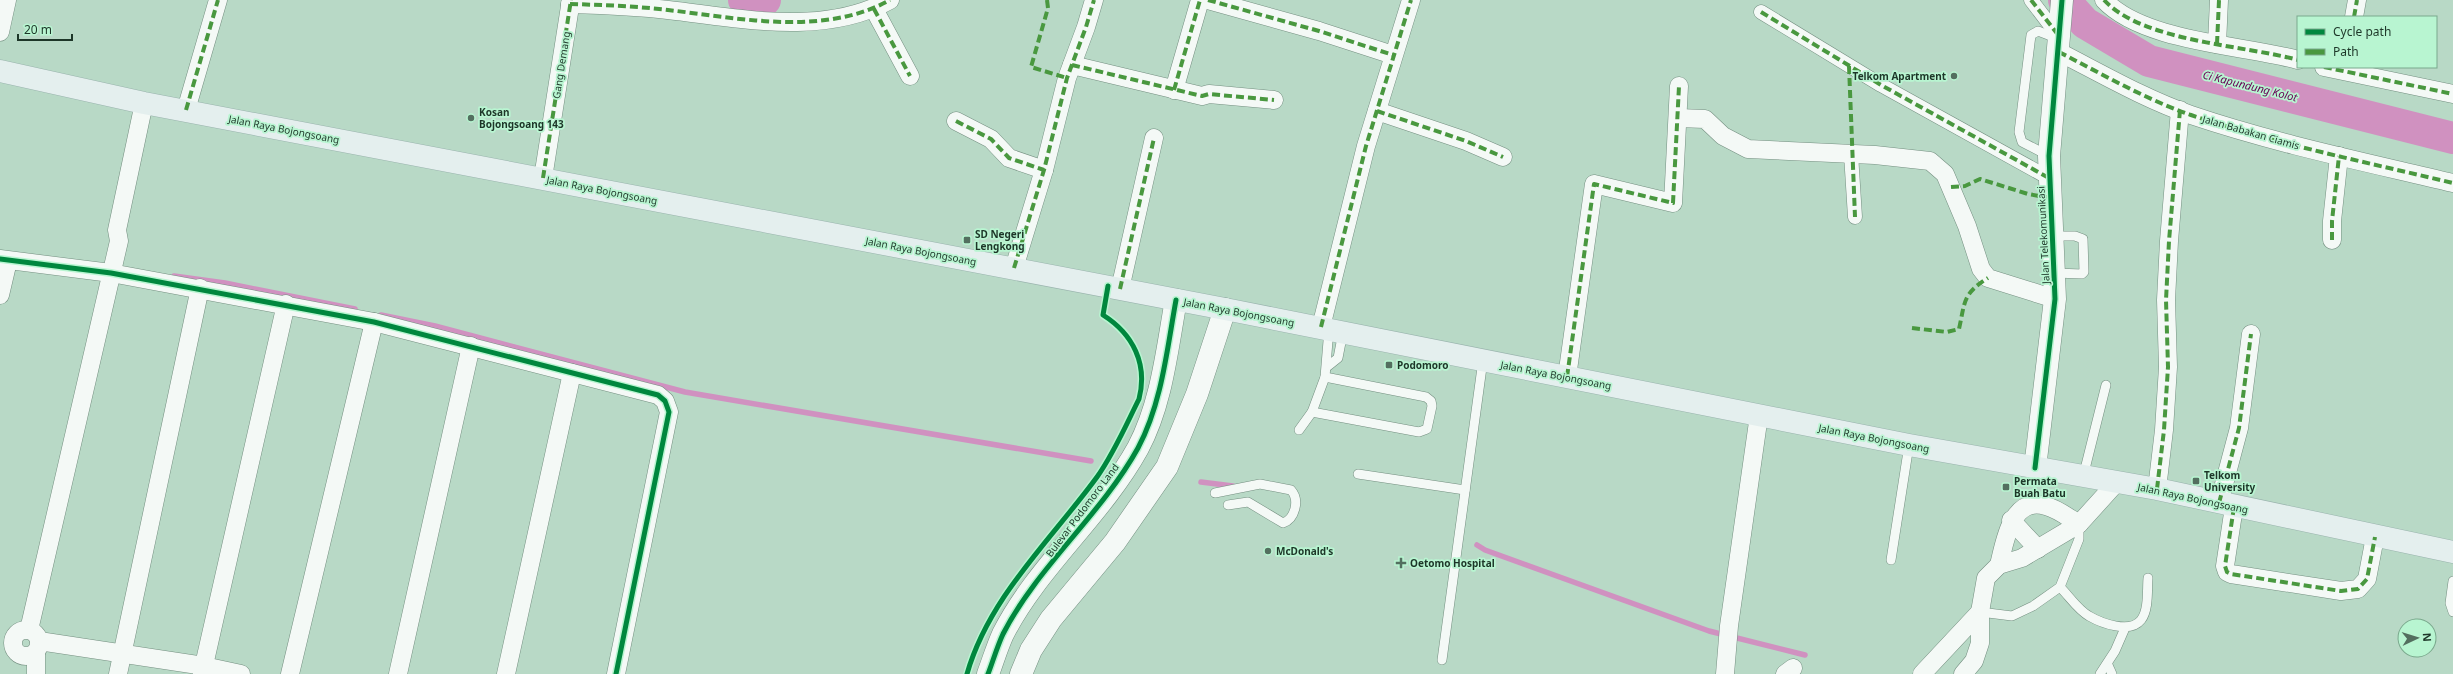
<svg xmlns="http://www.w3.org/2000/svg" width="2453" height="674" viewBox="0 0 2453 674" font-family="'Noto Sans',sans-serif">
<style>
.lines{fill:none;stroke-linecap:round;stroke-linejoin:round}
.stream{stroke:#d091c0;stroke-width:5.5}
.river{stroke:#d091c0;stroke-width:32}
.service-casing{stroke:#748f80;stroke-width:10}
.pedestrian-casing{stroke:#748f80;stroke-width:15}
.minor-casing{stroke:#748f80;stroke-width:19}
.tertiary-casing{stroke:#748f80;stroke-width:23}
.primary-casing{stroke:#99b3ad;stroke-width:23}
.service{stroke:#f4f9f6;stroke-width:9}
.pedestrian{stroke:#f4f9f6;stroke-width:14}
.minor{stroke:#f4f9f6;stroke-width:18}
.tertiary{stroke:#f4f9f6;stroke-width:22}
.primary{stroke:#e4efee;stroke-width:22}
.quiet{stroke:#49983f;stroke-width:4;stroke-dasharray:8 4;stroke-linecap:butt}
.cycleway-casing{stroke:#b8f5d1;stroke-width:8}
.cycleway{stroke:#00873e;stroke-width:5}
.poi-dot{fill:#536f5f;stroke:#b8f5d1;stroke-width:1.5}
.labels{text-anchor:middle;stroke-width:3.5;stroke-linejoin:round;paint-order:stroke}
.street-label{font-size:10px;fill:#1d3628;stroke:#b8f5d1}
.poi-label{font-size:10px;font-weight:bold;fill:#1d3628;stroke:#b8f5d1;text-anchor:start}
.water-label{font-size:11px;font-style:italic;fill:#670154;stroke:#b8f5d1}
</style>
<rect width="100%" height="100%" fill="#b8d9c6"/>
<g class="lines">
<g class="stream">
<path d="M174,276L225,283L355,309"/>
<path d="M381,315L435,326L685,392L1091,461"/>
<path d="M1201,482L1233,486"/>
<path d="M1477,545L1485,550L1709,631L1805,655"/>
</g>
<g class="river">
<path d="M744,0H765"/>
<path d="M2064,0L2085,23L2149,61L2453,138"/>
</g>
<defs>
<g id="service">
<path d="M2049,156L2022,142L2019,132L2031,35L2038,31L2059,39"/>
<path d="M2053,236H2075L2083,239L2084,272L2082,274L2055,273"/>
<path d="M1328,366L1338,358L1343,332"/>
<path d="M1312,412L1419,432L1427,429L1432,406L1431,401L1426,397L1325,377"/>
<path d="M1299,430L1312,412L1325,377L1329,329"/>
<path d="M1358,474L1465,490"/>
<path d="M2083,477L2106,385"/>
<path d="M1215,493L1260,484L1291,490C1300,500 1295,519 1283,523L1248,502L1228,505"/>
<path d="M1891,560L1909,445"/>
<path d="M2453,581L2450,603L2453,612"/>
<path d="M2060,587C2069,596 2078,610 2089,616C2101,623 2130,634 2141,620C2149,610 2147,590 2148,578"/>
<path d="M1980,612L2012,616L2033,606L2060,587L2079,539V524"/>
<path d="M1442,660L1483,360"/>
<path d="M2108,665L2112,674"/>
<path d="M2100,674L2115,651L2125,628"/>
</g>
<g id="pedestrian">
<path d="M2031,0L2060,38"/>
<path d="M1761,12L1881,85L2049,178"/>
<path d="M1851,154L1855,217"/>
</g>
<g id="minor">
<path d="M1208,0L1319,31L1393,55"/>
<path d="M2104,0C2143,42 2244,45 2298,60"/>
<path d="M570,4C603,5 635,6 668,10C739,18 823,37 890,0"/>
<path d="M874,9L910,76"/>
<path d="M2354,17L2357,0"/>
<path d="M0,32L7,0"/>
<path d="M2217,44L2219,0"/>
<path d="M2059,52C2102,74 2145,99 2191,115C2277,144 2365,162 2453,183"/>
<path d="M1072,65L1202,96L1209,94L1274,100"/>
<path d="M2324,67L2453,94"/>
<path d="M1174,90L1200,0"/>
<path d="M186,110L218,0"/>
<path d="M1377,111L1466,141L1503,157"/>
<path d="M1678,118L1705,119L1723,136L1748,149L1875,155L1930,161L1945,174L1967,226L1981,269L1988,278L2055,299"/>
<path d="M956,121L991,139L1009,158L1044,170"/>
<path d="M543,178L571,0"/>
<path d="M2332,240V221L2339,156"/>
<path d="M0,259L111,273L374,322L658,395L665,401L669,412L616,674"/>
<path d="M1014,268L1044,170L1067,78L1086,27L1094,0"/>
<path d="M1120,289L1154,138"/>
<path d="M0,295L8,261"/>
<path d="M1321,327L1366,146L1411,0"/>
<path d="M1567,377L1594,184L1673,203L1679,86"/>
<path d="M2157,489L2164,430L2168,367L2166,300L2169,241L2180,110"/>
<path d="M2219,503L2239,428L2251,334"/>
<path d="M2234,507L2225,566L2227,572L2231,574L2341,591L2358,589L2367,579L2375,537"/>
<path d="M2011,520L2038,549"/>
<path d="M1999,565C2005,541 2011,496 2046,506C2058,509 2069,518 2079,524"/>
<circle cx="26" cy="643" r="13"/>
<path d="M29,630L119,241L117,230L144,103"/>
<path d="M39,641L204,666L241,674"/>
<path d="M36,674V652"/>
<path d="M118,674L200,288"/>
<path d="M202,674L286,304"/>
<path d="M290,674L374,322"/>
<path d="M398,674L471,346"/>
<path d="M506,674L572,373"/>
<path d="M1725,674L1729,626L1759,415"/>
<path d="M1785,674L1793,668"/>
<path d="M1922,674L1980,612"/>
<path d="M1963,674L1974,661L1980,643V612L1986,578L1999,565L2022,558L2079,524L2117,482"/>
</g>
<g id="tertiary">
<path d="M2035,468L2055,299L2049,156L2062,0"/>
<path d="M988,674C993,661 997,647 1003,634C1037,567 1101,515 1138,448C1162,403 1167,349 1176,300"/>
<path d="M1021,674L1031,650L1051,619L1115,542L1167,467L1197,394L1225,309"/>
</g>
<path id="primary" d="M0,71L144,103L1225,309L1909,445L2157,489L2453,552"/>
</defs>
<use href="#service" class="service-casing"/>
<use href="#pedestrian" class="pedestrian-casing"/>
<use href="#minor" class="minor-casing"/>
<use href="#tertiary" class="tertiary-casing"/>
<use href="#primary" class="primary-casing"/>
<use href="#service" class="service"/>
<use href="#pedestrian" class="pedestrian"/>
<use href="#minor" class="minor"/>
<use href="#tertiary" class="tertiary"/>
<use href="#primary" class="primary"/>
<g class="quiet">
<path d="M1047,0L1048,8L1031,67L1067,78"/>
<path d="M1208,0L1319,31L1393,55"/>
<path d="M2031,0L2059,36"/>
<path d="M2104,0C2143,42 2244,45 2298,60"/>
<path d="M570,4C603,5 635,6 668,10C739,18 823,37 890,0"/>
<path d="M874,9L910,76"/>
<path d="M1761,12L1881,85L2049,178"/>
<path d="M2354,17L2357,0"/>
<path d="M2217,44L2219,0"/>
<path d="M2059,52C2102,74 2145,99 2191,115C2277,144 2365,162 2453,183"/>
<path d="M1072,65L1202,96L1209,94L1274,100"/>
<path d="M1849,66L1855,217"/>
<path d="M2324,67L2453,94"/>
<path d="M1174,90L1200,0"/>
<path d="M186,110L218,0"/>
<path d="M1377,111L1466,141L1503,157"/>
<path d="M956,121L991,139L1009,158L1044,170"/>
<path d="M543,178L571,0"/>
<path d="M1951,187L1965,186L1980,179L2028,194L2050,198"/>
<path d="M2332,240V221L2339,156"/>
<path d="M1014,268L1044,170L1067,78L1086,27L1094,0"/>
<path d="M1120,289L1154,138"/>
<path d="M1321,327L1366,146L1411,0"/>
<path d="M1912,328L1947,332L1959,329C1965,303 1962,294 1988,278"/>
<path d="M1567,377L1594,184L1673,203L1679,86"/>
<path d="M2157,489L2164,430L2168,367L2166,300L2169,241L2180,110"/>
<path d="M2219,503L2239,428L2251,334"/>
<path d="M2234,507L2225,566L2227,572L2231,574L2341,591L2358,589L2367,579L2375,537"/>
</g>
<defs>
<g id="cycleway">
<path d="M0,259L111,273L374,322L658,395L665,401L669,412L616,674"/>
<path d="M2035,468L2055,299L2049,156L2062,0"/>
<path d="M967,674C989,597 1051,540 1097,477C1114,453 1126,425 1139,399C1148,364 1133,334 1103,315L1108,286"/>
<path d="M988,674C993,661 997,647 1003,634C1037,567 1101,515 1138,448C1162,403 1167,349 1176,300"/>
</g>
</defs>
<use href="#cycleway" class="cycleway-casing"/>
<use href="#cycleway" class="cycleway"/>
</g>
<g class="poi-dot">
<circle cx="1954" cy="76" r="4"/>
<circle cx="471" cy="118" r="4"/>
<rect x="963" y="236" width="8" height="8" rx="2"/>
<rect x="1385" y="361" width="8" height="8" rx="2"/>
<rect x="2192" y="477" width="8" height="8" rx="2"/>
<rect x="2002" y="483" width="8" height="8" rx="2"/>
<circle cx="1268" cy="551" r="4"/>
<path d="M1399 557h4v4h4v4h-4v4h-4v-4h-4v-4h4z"/>
</g>
<g class="labels">
<g class="street-label">
<text transform="translate(561 65) rotate(-81)" y="4">Gang Demang</text>
<text transform="translate(284 129) rotate(11)" y="4">Jalan Raya Bojongsoang</text>
<text transform="translate(2251 132) rotate(16)" y="4">Jalan Babakan Ciamis</text>
<text transform="translate(602 190) rotate(11)" y="4">Jalan Raya Bojongsoang</text>
<text transform="translate(2043 235) rotate(-93)" y="4">Jalan Telekomunikasi</text>
<text transform="translate(921 251) rotate(11)" y="4">Jalan Raya Bojongsoang</text>
<text transform="translate(1239 312) rotate(11)" y="4">Jalan Raya Bojongsoang</text>
<text transform="translate(1556 375) rotate(11)" y="4">Jalan Raya Bojongsoang</text>
<text transform="translate(1874 438) rotate(11)" y="4">Jalan Raya Bojongsoang</text>
<text transform="translate(2193 498) rotate(12)" y="4">Jalan Raya Bojongsoang</text>
<text transform="translate(1082 510) rotate(-53)" y="4">Bulevar Podomoro Land</text>
</g>
<g class="poi-label">
<text x="1946" y="80" text-anchor="end">Telkom Apartment</text>
<text x="479" y="116">Kosan<tspan x="479" dy="12">Bojongsoang 143</tspan></text>
<text x="975" y="238">SD Negeri<tspan x="975" dy="12">Lengkong</tspan></text>
<text x="1397" y="369">Podomoro</text>
<text x="2204" y="479">Telkom<tspan x="2204" dy="12">University</tspan></text>
<text x="2014" y="485">Permata<tspan x="2014" dy="12">Buah Batu</tspan></text>
<text x="1276" y="555">McDonald's</text>
<text x="1410" y="567">Oetomo Hospital</text>
</g>
<g class="water-label">
<text transform="translate(2250 86) rotate(14)" y="4">Ci Kapundung Kolot</text>
</g>
</g>
<rect x="2297" y="16" width="140" height="52" fill="#b8f5d1" stroke="#7aa98d"/>
<rect x="2305" y="29" width="20" height="6" fill="#00873e" stroke="#7aa98d"/>
<text x="2333" y="36" font-size="12" fill="#1d3628">Cycle path</text>
<rect x="2305" y="49" width="20" height="6" fill="#49983f" stroke="#7aa98d"/>
<text x="2333" y="56" font-size="12" fill="#1d3628">Path</text>
<g transform="translate(2417 638) rotate(86)"><circle r="19" fill="#b8f5d1" stroke="#7aa98d"/>
<path d="M0-3L7 15L0 10L-7 15Z" fill="#536f5f"/>
<text y="-6" font-size="11" font-weight="bold" text-anchor="middle" fill="#1d3628">N</text>
</g>
<path d="M18 34v6h54v-6" fill="none" stroke="#1d3628" stroke-width="2"/>
<text x="24" y="34" font-size="12" fill="#1d3628" stroke="#b8f5d1" stroke-width="3" paint-order="stroke">20 m</text>
</svg>
